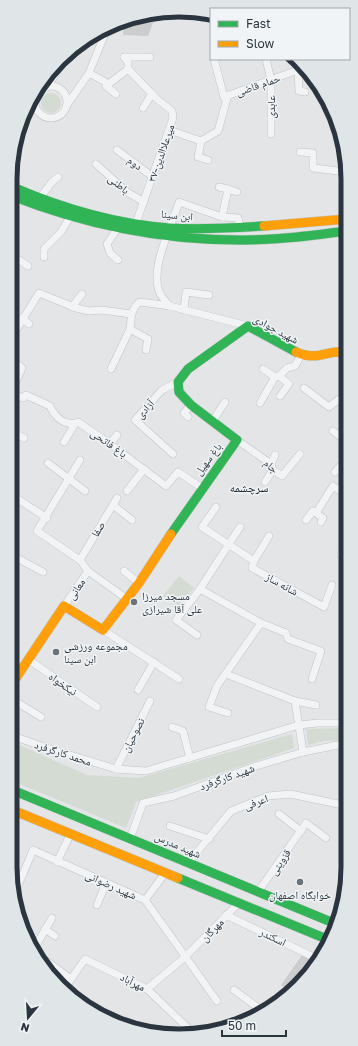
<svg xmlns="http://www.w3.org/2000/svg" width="358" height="1046" viewBox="0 0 358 1046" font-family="'Golos Text','Noto Naskh Arabic',sans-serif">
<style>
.green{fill:#d4dbd3}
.building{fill:#cbcdcf}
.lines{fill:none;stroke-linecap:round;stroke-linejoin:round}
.street-casing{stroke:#c1c3c5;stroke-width:8}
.fast-casing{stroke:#c1c3c5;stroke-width:10}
.slow-casing{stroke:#c1c3c5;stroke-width:10}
.street{stroke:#f1f3f4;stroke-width:7}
.fast{stroke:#30b455;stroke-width:9}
.slow{stroke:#ff9f0a;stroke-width:9}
.poi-dot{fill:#6b737a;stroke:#f0f4f6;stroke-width:1.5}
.labels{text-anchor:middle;stroke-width:3;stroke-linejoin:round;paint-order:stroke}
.street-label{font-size:11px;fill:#2a353f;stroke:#f0f4f6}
.poi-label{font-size:11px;fill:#2a353f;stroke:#f0f4f6;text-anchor:start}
.neighbourhood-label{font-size:12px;fill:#1c2630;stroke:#f0f4f6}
.rim{fill:none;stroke:#2a353f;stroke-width:5}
</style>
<rect width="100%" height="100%" fill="#e3e5e7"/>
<g class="green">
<circle cx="51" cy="103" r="10"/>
<path d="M179,576L194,588L178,608L163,596Z"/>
<path d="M348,728V740L324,741L308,745L306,729Z"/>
<path d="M292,734L294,748L136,802L126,828L10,780V741L87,775L139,778Z"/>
</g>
<g class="building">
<path d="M157,12L148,36L123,35L124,23Z"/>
<path d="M302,955L317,964L289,991L281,985Z"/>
</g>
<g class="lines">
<defs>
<g id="street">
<path d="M214,59L224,97L306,67"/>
<path d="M266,59L271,80V134"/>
<path d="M128,69V62L124,57H150"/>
<path d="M298,70L299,91L305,92"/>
<path d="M89,73L109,84"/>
<circle cx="51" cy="102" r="16"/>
<path d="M47,87L62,64L61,62"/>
<path d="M116,94L106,86L128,69L157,99L172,111L173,118L136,223"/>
<path d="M67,105L89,73L104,36L105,31L102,30"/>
<path d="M143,108L152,94"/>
<path d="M169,130L201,141"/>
<path d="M201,141L218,131L228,95"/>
<path d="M201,141L198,157L208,160"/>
<path d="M117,150L153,177"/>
<path d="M300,152L313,153V168L347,172"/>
<path d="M96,164L127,192L144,202"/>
<path d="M219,187L228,189"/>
<path d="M39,199L52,182L58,177"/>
<path d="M222,217L228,189L237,192"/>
<path d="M117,229L107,244L110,253L118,260"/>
<path d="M10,254L28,266"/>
<path d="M44,257V249L61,232L70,217"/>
<path d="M10,265L14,257"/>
<path d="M170,306C166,302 161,297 159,291C150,267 172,226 179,202L222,217L238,218L240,227"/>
<path d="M72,307L82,294"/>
<path d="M184,310L186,292L209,295"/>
<path d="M22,318L29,324"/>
<path d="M10,340L39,293L76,308L89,311L102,310L131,314"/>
<path d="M146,350L148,339L130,329C131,320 131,307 140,302L170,306L248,326"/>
<path d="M10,358L22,368L11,392"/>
<path d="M111,369L130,329"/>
<path d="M263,369L275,377"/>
<path d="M279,376L289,384L280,396"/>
<path d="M304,388L329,407L347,393"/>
<path d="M10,392L23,398L26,395L50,406C54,416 66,428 78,422L110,444L166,486L178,472L202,488"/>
<path d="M260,403L275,377L279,376L287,368L295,366L301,355"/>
<path d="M188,417L184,413L191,405"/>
<path d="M212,422L225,402"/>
<path d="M10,431L24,438"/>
<path d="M333,431L347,442"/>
<path d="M237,440L271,464L273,470L282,476L300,454"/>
<path d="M64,442L75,424"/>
<path d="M110,444L117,435"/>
<path d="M173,454L135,420L162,390L178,382"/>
<path d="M80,460L37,531L80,560L88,571L127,599"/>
<path d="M48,463L85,491"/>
<path d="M271,464L275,455"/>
<path d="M335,472L342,464L347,466"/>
<path d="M265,482L273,470"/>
<path d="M127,491L144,469"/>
<path d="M10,494L47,518"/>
<path d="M113,505L132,520"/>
<path d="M216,507L202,527L254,561L252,568L324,607L332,585"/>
<path d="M316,513L323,518L321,522"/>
<path d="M306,520L313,511L316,513L333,486L347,496"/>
<path d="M341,555L345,544L347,531"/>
<path d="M80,560L117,498"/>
<path d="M254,561L269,536"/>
<path d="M10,566L17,558L43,572"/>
<path d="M124,571L139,583"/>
<path d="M200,589L261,623L286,633L288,639L321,651L312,679"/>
<path d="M64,606L88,571"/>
<path d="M103,630L179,679"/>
<path d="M197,635L176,620L200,589L240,527"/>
<path d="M29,660L97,707"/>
<path d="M226,674L295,701L303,752"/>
<path d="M138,690L154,662"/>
<path d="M10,698L41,717"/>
<path d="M295,701L316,705"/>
<path d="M228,713L209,707L217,686L261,623"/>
<path d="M172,727L183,731L190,758"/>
<path d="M10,735L47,748L116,769L146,771L299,725L318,723H348"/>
<path d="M116,769L150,701"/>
<path d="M279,814L301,831"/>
<path d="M170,826L209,839"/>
<path d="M130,839L143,803L174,796L253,767L303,752L348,743"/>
<path d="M57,862L70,835"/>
<path d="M188,863L231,811L268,796L290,794L348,806"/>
<path d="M258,892L306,823L326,838"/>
<path d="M15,893L33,850L145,900L217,1001"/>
<path d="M145,900L166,872"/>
<path d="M97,905L106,883"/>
<path d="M226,915L320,960"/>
<path d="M335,924L341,913"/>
<path d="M45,929L55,936"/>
<path d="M34,949L52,918"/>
<path d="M37,954L71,979"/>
<path d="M65,988L85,959L147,989L192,1032"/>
<path d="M147,989L185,957L239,903"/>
<path d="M234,990L264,1012"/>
</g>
<g id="fast">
<path d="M10,186C61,208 114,224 169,228C201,230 232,228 264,226"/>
<path d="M10,195C93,228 181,244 271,239C297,238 322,234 347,231"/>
<path d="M171,534L237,440L191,405L179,392L178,382L188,369L248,326L296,352"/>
<path d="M10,789L336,924"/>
<path d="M178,878L329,940"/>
</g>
<g id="slow">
<path d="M264,226L347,219"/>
<path d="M296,352C319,362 326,349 347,352"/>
<path d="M10,691L12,684L64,606L103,630L139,583L171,534"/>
<path d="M10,809L178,878"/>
</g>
</defs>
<use href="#street" class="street-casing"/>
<use href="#fast" class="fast-casing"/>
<use href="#slow" class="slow-casing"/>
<use href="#street" class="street"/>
<use href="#fast" class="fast"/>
<use href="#slow" class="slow"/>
</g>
<g class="poi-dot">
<circle cx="134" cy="602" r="4"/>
<circle cx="56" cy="652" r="4"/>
<circle cx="300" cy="882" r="4"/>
</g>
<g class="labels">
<g class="street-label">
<text transform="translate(258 85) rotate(-19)" y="4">حمام قاضی</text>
<text transform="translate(271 107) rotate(-90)" y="4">عابدی</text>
<text transform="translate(161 153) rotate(-71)" y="4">۳۷-میرعلاالدین</text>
<text transform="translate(135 163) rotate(37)" y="4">دوم</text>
<text transform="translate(119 184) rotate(40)" y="4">باطنی</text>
<text transform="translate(177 215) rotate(5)" y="4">ابن سینا</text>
<text transform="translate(276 329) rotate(28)" y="4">شهید جوادی</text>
<text transform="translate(145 409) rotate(-48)" y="4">آزادی</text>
<text transform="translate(109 443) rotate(35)" y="4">باغ فاتحی</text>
<text transform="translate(208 459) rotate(-53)" y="4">باغ سهیل</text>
<text transform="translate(271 466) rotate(42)" y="4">جام</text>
<text transform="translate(98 529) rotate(-59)" y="4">صفا</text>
<text transform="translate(282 584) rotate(29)" y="4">شانه ساز</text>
<text transform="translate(76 589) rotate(-56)" y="4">معانی</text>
<text transform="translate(63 684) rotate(35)" y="4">نیکخواه</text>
<text transform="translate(133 735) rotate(-63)" y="4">نصوحیان</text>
<text transform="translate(63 753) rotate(18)" y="4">محمد کارگرفرد</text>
<text transform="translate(227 777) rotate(-20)" y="4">شهید کارگرفرد</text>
<text transform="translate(256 802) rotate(-20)" y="4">اعرفی</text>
<text transform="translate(178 845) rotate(23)" y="4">شهید مدرس</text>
<text transform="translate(280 862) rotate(-56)" y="4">قزوینی</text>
<text transform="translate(111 885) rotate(24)" y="4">شهید رضوانی</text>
<text transform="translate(212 930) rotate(-46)" y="4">مهرگان</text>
<text transform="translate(273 937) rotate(26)" y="4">اسکندر</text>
<text transform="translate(133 982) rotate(27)" y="4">مهرآباد</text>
</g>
<g class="poi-label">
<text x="142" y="600">مسجد میرزا<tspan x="142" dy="13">علی آقا شیرازی</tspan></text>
<text x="64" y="650">مجموعه ورزشی<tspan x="64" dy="13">ابن سینا</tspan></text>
<text x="300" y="899" text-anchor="middle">خوابگاه اصفهان</text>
</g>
<g class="neighbourhood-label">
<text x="249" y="492">سرچشمه</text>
</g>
</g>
<path d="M0 0H358V1046H0ZM179 17H179A162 162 0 0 1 341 179V867A162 162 0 0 1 179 1029H179A162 162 0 0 1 17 867V179A162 162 0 0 1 179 17Z" fill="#e0e5e7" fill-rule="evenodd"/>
<path class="rim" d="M179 17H179A162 162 0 0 1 341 179V867A162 162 0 0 1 179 1029H179A162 162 0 0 1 17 867V179A162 162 0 0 1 179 17Z"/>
<rect x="210" y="8" width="140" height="52" fill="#f0f4f6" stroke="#a1a8ad"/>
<rect x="218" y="21" width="20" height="6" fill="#30b455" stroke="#a1a8ad"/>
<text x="246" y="28" font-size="12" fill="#2a353f">Fast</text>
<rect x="218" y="41" width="20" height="6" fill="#ff9f0a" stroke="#a1a8ad"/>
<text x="246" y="48" font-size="12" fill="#2a353f">Slow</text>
<g transform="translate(28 1018) rotate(198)" stroke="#f0f4f6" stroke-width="3" paint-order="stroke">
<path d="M0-3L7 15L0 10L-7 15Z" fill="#2a353f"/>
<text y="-6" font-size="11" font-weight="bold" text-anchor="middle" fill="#2a353f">N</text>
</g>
<path d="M222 1030v6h64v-6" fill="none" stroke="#2a353f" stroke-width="2"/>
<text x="228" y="1030" font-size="12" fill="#2a353f" stroke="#f0f4f6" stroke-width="3" paint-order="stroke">50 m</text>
</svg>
